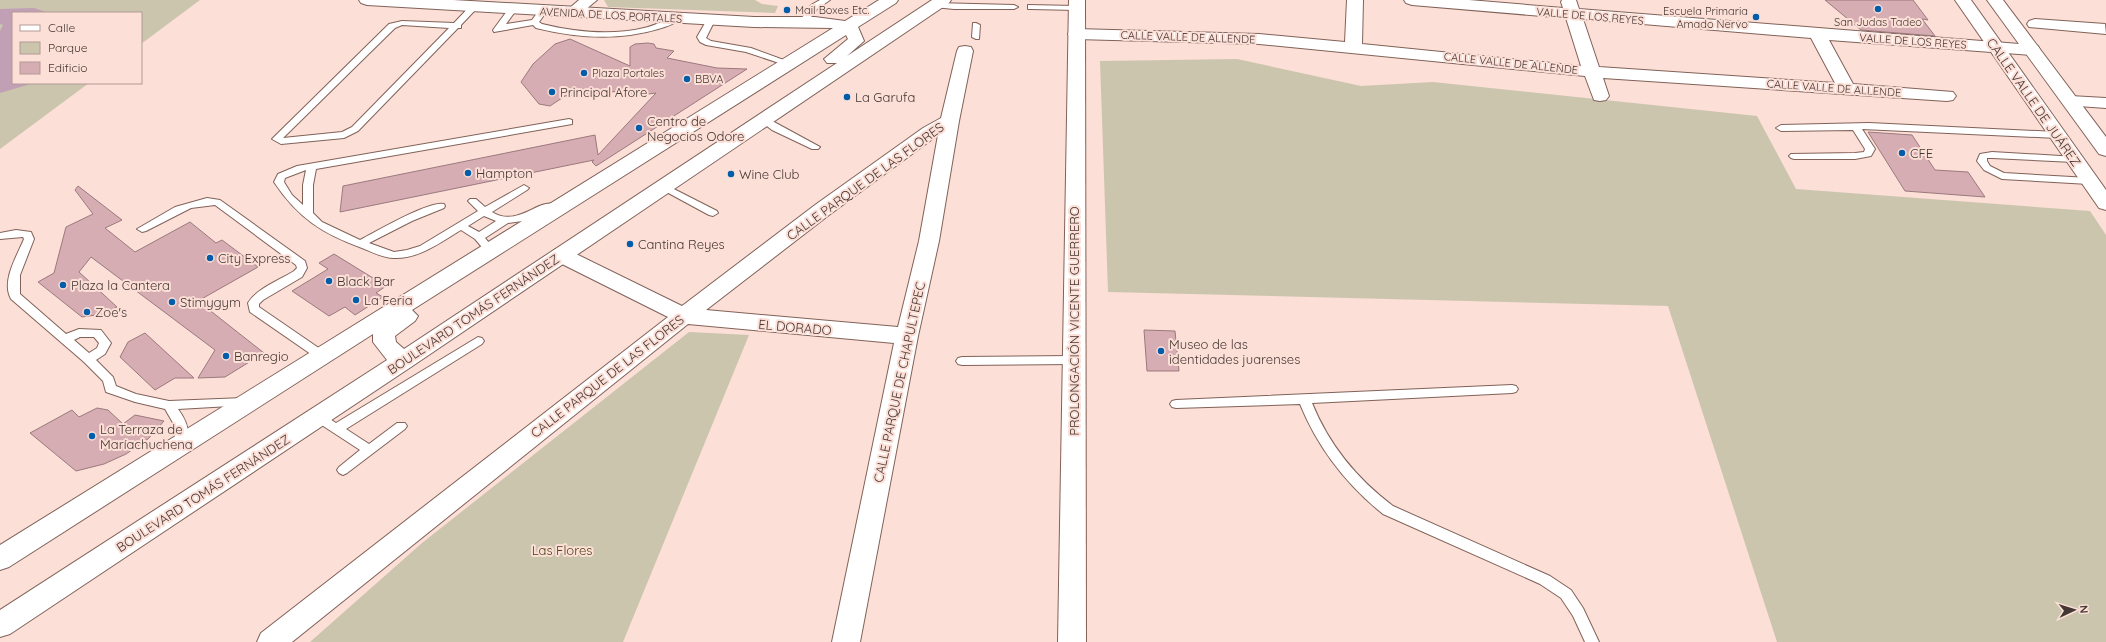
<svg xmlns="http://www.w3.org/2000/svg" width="2106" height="642" viewBox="0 0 2106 642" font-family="Quicksand,sans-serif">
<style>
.green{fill:#cbc5ae}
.water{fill:#c19fb4}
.building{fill:#d6adb2;stroke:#9b797e}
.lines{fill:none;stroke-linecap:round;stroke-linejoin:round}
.lane-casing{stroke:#816259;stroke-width:2}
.street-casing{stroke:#816259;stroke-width:2}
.secondary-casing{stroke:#816259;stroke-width:2}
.lane{fill:#fff;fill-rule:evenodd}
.street{fill:#fff;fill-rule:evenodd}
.secondary{fill:#fff;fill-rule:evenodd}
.poi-dot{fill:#015ca9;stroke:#fcdfd6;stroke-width:1.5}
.labels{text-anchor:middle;stroke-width:4;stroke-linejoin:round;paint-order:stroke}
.far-poi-label{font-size:11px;fill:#443632;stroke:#fcdfd6;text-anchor:start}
.far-street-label{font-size:11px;fill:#443632;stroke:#fcdfd6}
.poi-label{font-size:13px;fill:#443632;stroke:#fcdfd6;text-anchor:start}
.street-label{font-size:13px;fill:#443632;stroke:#fcdfd6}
.park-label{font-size:13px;fill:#4a4013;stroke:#fcdfd6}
</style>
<rect width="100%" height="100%" fill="#fcdfd6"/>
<g class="green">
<path d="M0,0H200L141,44V13H13V83H89L0,149Z"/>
<path d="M604,0H755L762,4L778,6L775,13L608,7Z"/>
<path d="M1237,59L1361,86L1433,82L1757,116L1796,189L2090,211L2106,235V642H1777L1668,306L1108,292L1100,61Z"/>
<path d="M689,332L749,335L623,642H310L422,543Z"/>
</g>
<path class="water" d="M34,8L49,13H13V83H34L0,93V31L3,25L0,24V9Z"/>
<g class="building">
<path d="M1825,0H1913L1928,20L1922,19L1935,36L1861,30Z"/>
<path d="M570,39L630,66V47L635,44L648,43L654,44L656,48L674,51L667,58L717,68L747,69L596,166L592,162L594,160L340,212L343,186L595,135L598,155L656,93L626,97L634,90L565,96L550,106L539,104L521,82L533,64L555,44Z"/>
<path d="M1868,132L1912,135L1935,170L1968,172L1985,197L1905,191Z"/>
<path d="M78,186L122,220L105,228L135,252L190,222L216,243L222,240L258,267L198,301L264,353L225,377L198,378L215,350L91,257L79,272L117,307L103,314L82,317L38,282L54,273L66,227L93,214L75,190Z"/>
<path d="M334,254L386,286L376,293L383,297L355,315L345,307L329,316L292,291L328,269L319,263Z"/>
<path d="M1144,330L1175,331L1179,371H1147Z"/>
<path d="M145,333L194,378H175L155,390L120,357L128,342Z"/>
<path d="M97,408L108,410L123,424L135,415L164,421L148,439L126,454L104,464L76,471L30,433L72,410L79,417Z"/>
</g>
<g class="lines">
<defs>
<g id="lane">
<path d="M820,0H830L817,9L806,24H800L799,22L811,5Z"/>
<path d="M934,3L1014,5L1018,7L1014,9H954L934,7Z"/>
<path d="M472,4L479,6L461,25V28H458L358,131L344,138L281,144L272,139L389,24L402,21L454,23ZM402,25L449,28L352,127L342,132L283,138L395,28Z"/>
<path d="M1028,5L1076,6L1080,8L1076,10L1031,9H1028Z"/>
<path d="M510,7H513L517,9L506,24L532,20L540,9H543L547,11L539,22L542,24C575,32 611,36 644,28C655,26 665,19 676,17L680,19C675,24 665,27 658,29C618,41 577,38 536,28L533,25L494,32L493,30Z"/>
<path d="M708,18H714L715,20L706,38L711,41L751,48L792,63L788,66L746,52L706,45L700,42L697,37Z"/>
<path d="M973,23H976L980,25L979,39H976L972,37Z"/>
<path d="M763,116L820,147L818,149H812L772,130L758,119Z"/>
<path d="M569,119L572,120V124L316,169L313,185V213L322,222L360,240C375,232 430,200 444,204L445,206L444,208L412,221L369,243L394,252L407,250L420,246L478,211L468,201L470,199H476L485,207L524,185L529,188L527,190L492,212C517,228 537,199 555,204L556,206L555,208L523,221L508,223L485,238L495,250L490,253L486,252L475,239L461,230C441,242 419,259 394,258C383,258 372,252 362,248C323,234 298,218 274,182L278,174L297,166ZM306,170L303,185V205L292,195L284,182L285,178ZM484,216L496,221L479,232L468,226Z"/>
<path d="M1869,123L2057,132L2062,135L2057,138L1862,129L1875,149L1871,156L1855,159H1794L1791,158L1789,156L1791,154L1855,153L1864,152L1865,149L1853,130L1781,131L1776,128L1781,125Z"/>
<path d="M1992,152L2077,157L2079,159L2074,162L1992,158H1987V161L1990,166L2004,173L2089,178L2094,181L2089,184L2002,179L1984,170L1977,161L1980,154Z"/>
<path d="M664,184L717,211L718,213L713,216L709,215L661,189L659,187Z"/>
<path d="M207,198L220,200L305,261L307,268L302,277L263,300L259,304V307L326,353L328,356L326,359H318L250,312L248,303C257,288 280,280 294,271L297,268L296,265L215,205L191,208L146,231L142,232L137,229L175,207Z"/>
<path d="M16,230L31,232L34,239L20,275V294L66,334L79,329L101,330L111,343L105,354L96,360L113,377L116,386L136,394L169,401L244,398L248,399L250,402L248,405L178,409C187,421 192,434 184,448L180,450L176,448L174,445L176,428L165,409L135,402L106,392L103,381L84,362L11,299C1,281 17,256 24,239L23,237L0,239V233ZM80,337H94L99,343L97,348L89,353L74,340Z"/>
<path d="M478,337L482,338L484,341L482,344L346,429L369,444L397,423H405L407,426L405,429L347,473L343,475L339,473L337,470L339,467L360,450L314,420L312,417L314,414H322L336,423Z"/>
<path d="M1074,356L1078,357L1080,360L1078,363L1074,364L962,365L958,364L956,361L958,358L962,357Z"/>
<path d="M1512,385L1516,386L1518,389L1516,392L1512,393L1312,403C1329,445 1357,479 1393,506L1550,576L1571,590L1583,608L1599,642H1585L1573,616L1561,598L1540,584L1383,514C1346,484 1318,448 1300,404L1176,408L1172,407L1170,404L1172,401L1176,400Z"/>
</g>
<g id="street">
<path d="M579,0H597L579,15H567L565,12Z"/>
<path d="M1347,0H1363L1362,44L1581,66L1566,18L1412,5L1406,3L1404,0H1469L1563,8L1561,2L1562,0H1576L1579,9L2032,45L2038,46L2040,50L2038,54L2032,55L1829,40L1853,84L1953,92L1956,96L1953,100L1947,101L1603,78L1609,96L1606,100L1600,101L1594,100L1585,76L1259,44L1076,39L1070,38L1068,34L1070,30L1076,29L1259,34L1345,42ZM1583,19L1811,38L1835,83L1599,67Z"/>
<path d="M2035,19L2105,24L2106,34L2029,27L2027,24L2029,21Z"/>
<path d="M965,46L971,47L973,51L959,121L939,241L918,336L860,642H832L894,343L688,324L292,642H257L261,633L668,317L554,260L551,255L554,250L561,248L568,250L682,306L815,205L923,128L941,118L957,51L959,47ZM938,135L919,241L898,327L706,310L829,215Z"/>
<path d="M2070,96L2106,98V108L2064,105L2061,101L2064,97Z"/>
</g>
<g id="secondary">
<path d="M359,0H453L754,17H815L845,21L879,0H898L896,3L858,27L864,41L847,56L932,0H951L949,3L411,367L10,634L0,637V610L387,360L373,342V334L9,567L0,570V545L833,28L754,27L367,5L361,3ZM846,35L848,39L824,59L827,63H837L404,349L396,342L395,336L415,321L418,316L412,310Z"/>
<path d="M1069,0H1085L1086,642H1058Z"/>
<path d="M1955,0H1971L2106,190V210L2099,208Z"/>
<path d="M1987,0H2003L2106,137V156L2099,154Z"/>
</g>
</defs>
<use href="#lane" class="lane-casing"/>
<use href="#street" class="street-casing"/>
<use href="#secondary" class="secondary-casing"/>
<use href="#lane" class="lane"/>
<use href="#street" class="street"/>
<use href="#secondary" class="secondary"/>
</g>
<g class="poi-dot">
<circle cx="1878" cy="9" r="4"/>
<circle cx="787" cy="10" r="4"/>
<circle cx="1756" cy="17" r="4"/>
<circle cx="584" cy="73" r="4"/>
<circle cx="687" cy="79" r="4"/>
<circle cx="552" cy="92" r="4"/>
<circle cx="847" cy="97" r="4"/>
<circle cx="639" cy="128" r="4"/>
<circle cx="1902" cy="153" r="4"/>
<circle cx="468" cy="173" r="4"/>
<circle cx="731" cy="174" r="4"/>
<circle cx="630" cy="244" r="4"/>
<circle cx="210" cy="258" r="4"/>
<circle cx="329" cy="281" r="4"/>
<circle cx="63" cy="285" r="4"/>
<circle cx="356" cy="300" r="4"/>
<circle cx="172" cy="302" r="4"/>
<circle cx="87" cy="312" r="4"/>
<circle cx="1161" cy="351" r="4"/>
<circle cx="226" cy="356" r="4"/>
<circle cx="92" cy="436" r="4"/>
</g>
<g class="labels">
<g class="far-poi-label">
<text x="795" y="14">Mail Boxes Etc.</text>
<text x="1748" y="15" text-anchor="end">Escuela Primaria<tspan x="1748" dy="13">Amado Nervo</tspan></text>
<text x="1878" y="26" text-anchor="middle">San Judas Tadeo</text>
<text x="592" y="77">Plaza Portales</text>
<text x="695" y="83">BBVA</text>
</g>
<g class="far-street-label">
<text transform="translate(611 15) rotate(3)" y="4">AVENIDA DE LOS PORTALES</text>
<text transform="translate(1590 16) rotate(5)" y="4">VALLE DE LOS REYES</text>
<text transform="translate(1188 37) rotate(2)" y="4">CALLE VALLE DE ALLENDE</text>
<text transform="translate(1913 41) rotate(4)" y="4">VALLE DE LOS REYES</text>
<text transform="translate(1511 63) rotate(6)" y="4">CALLE VALLE DE ALLENDE</text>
<text transform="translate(1834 88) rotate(4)" y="4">CALLE VALLE DE ALLENDE</text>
</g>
<g class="poi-label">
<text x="560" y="97">Principal Afore</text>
<text x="855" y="102">La Garufa</text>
<text x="647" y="126">Centro de<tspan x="647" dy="15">Negocios Odore</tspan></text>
<text x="1910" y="158">CFE</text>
<text x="476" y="178">Hampton</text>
<text x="739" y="179">Wine Club</text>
<text x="638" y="249">Cantina Reyes</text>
<text x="218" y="263">City Express</text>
<text x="337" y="286">Black Bar</text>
<text x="71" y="290">Plaza la Cantera</text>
<text x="364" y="305">La Feria</text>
<text x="180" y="307">Stimygym</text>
<text x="95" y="317">Zoe's</text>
<text x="1169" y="349">Museo de las<tspan x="1169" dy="15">identidades juarenses</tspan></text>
<text x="234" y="361">Banregio</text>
<text x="100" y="434">La Terraza de<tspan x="100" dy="15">Maríachuchena</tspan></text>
</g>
<g class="street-label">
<text transform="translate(2034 102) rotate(55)" y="5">CALLE VALLE DE JUÁREZ</text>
<text transform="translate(865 181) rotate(-36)" y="5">CALLE PARQUE DE LAS FLORES</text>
<text transform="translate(473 314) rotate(-34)" y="5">BOULEVARD TOMÁS FERNÁNDEZ</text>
<text transform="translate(1074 321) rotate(-90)" y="5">PROLONGACIÓN VICENTE GUERRERO</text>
<text transform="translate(795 327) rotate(5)" y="5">EL DORADO</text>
<text transform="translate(607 376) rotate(-38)" y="5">CALLE PARQUE DE LAS FLORES</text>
<text transform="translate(899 382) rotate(-78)" y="5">CALLE PARQUE DE CHAPULTEPEC</text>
<text transform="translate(203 493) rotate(-33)" y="5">BOULEVARD TOMÁS FERNÁNDEZ</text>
</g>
<g class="park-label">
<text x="562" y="555">Las Flores</text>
</g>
</g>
<rect x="12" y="12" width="130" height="72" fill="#fcdfd6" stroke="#b29b94"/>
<rect x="20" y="25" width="20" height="6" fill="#ffffff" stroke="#b29b94"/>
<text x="48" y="32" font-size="12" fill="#443632">Calle</text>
<rect x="20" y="42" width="20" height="12" fill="#cbc5ae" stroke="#b29b94"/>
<text x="48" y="52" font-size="12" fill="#443632">Parque</text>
<rect x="20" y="62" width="20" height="12" fill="#d6adb2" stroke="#b29b94"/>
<text x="48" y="72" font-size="12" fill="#443632">Edificio</text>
<g transform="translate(2074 610) rotate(86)" stroke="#fcdfd6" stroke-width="3" paint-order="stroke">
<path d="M0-3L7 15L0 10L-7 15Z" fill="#443632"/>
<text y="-6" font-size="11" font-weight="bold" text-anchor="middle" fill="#443632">N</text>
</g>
</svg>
